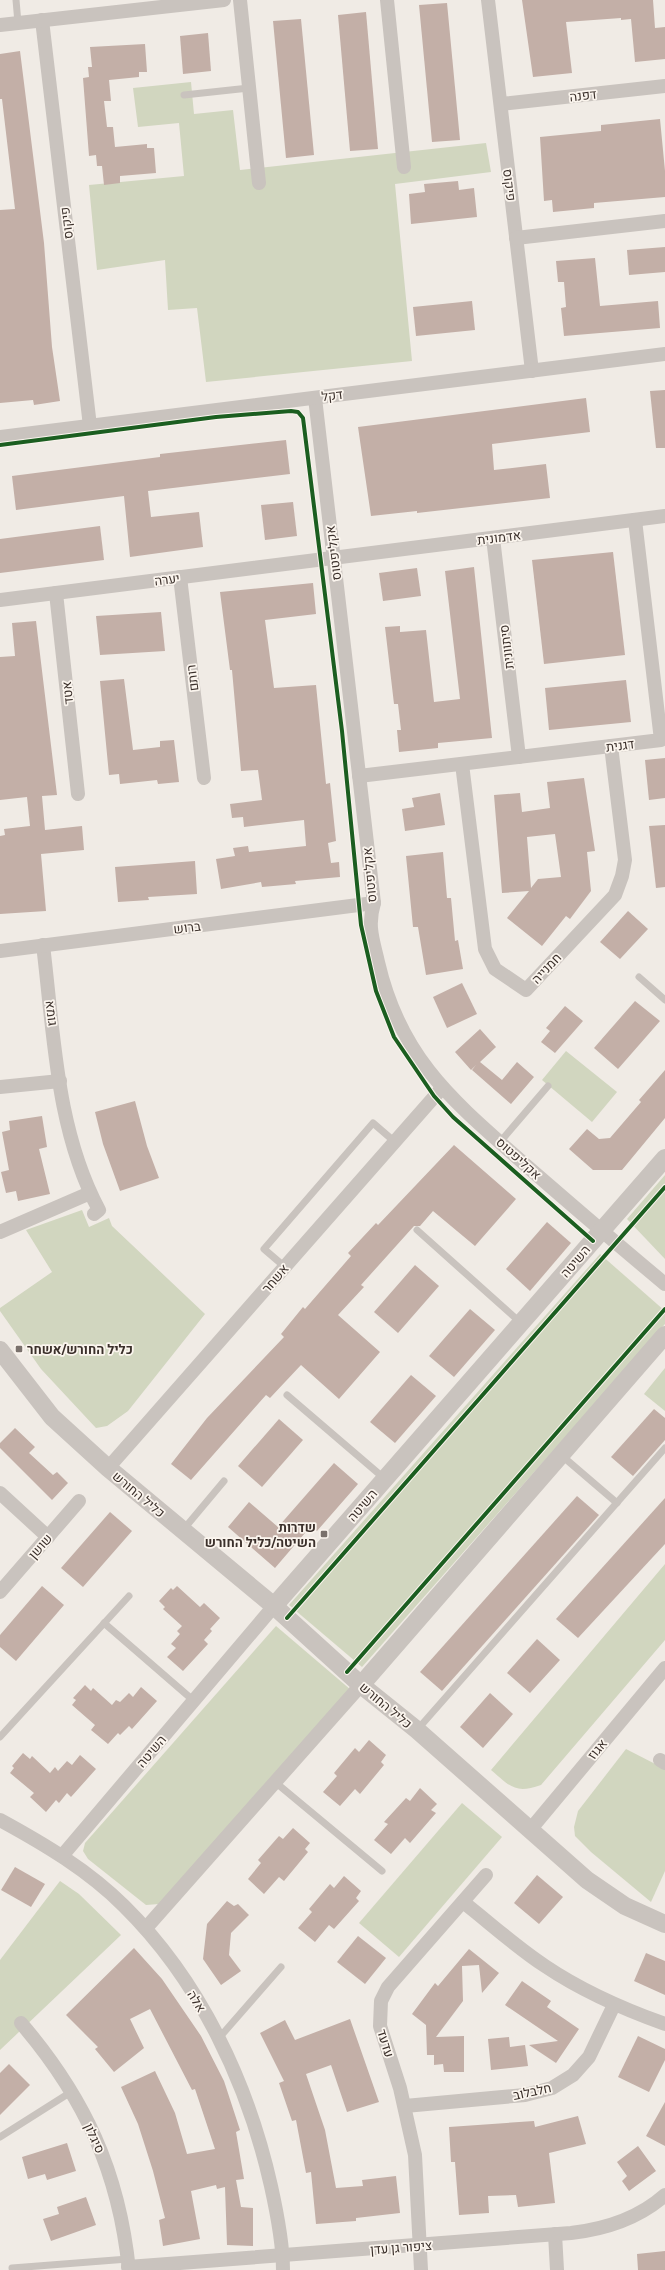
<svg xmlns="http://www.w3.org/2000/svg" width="665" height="2270" viewBox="0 0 665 2270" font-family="Cabin,Heebo,sans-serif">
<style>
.green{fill:#d1d6bf}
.building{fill:#c3afa7;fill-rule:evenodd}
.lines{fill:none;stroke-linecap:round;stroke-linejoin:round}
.service{stroke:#c9c3be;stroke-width:7}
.minor{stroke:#c9c3be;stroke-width:14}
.tertiary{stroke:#c9c3be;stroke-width:18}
.cycleway-casing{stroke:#fbf5ee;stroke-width:6}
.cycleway{stroke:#1b5e20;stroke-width:4}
.poi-dot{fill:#7a716c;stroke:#fbf5ee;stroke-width:1.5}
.labels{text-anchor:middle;stroke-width:3.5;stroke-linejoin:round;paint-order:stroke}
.street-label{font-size:13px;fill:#3b302b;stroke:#fbf5ee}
.poi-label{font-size:13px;font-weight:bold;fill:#3b302b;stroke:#fbf5ee;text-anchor:start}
</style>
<rect width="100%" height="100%" fill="#f0ebe5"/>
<g class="green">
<path d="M191,82L194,114L233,110L240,170L486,143L491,172L395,184L412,361L206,382L197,308L168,310L165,260L97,270L89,185L184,176L179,123L138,127L133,88Z"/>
<path d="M566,1051L617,1092L592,1122L542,1080Z"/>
<path d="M665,1175V1259L627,1219Z"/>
<path d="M82,1210L89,1227L109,1218L112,1226L205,1314L128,1411L107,1426L96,1428L41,1369L0,1311V1308L52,1272L26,1230Z"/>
<path d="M600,1254L665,1311V1324L362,1667L289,1605Z"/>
<path d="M665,1368V1411L644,1394Z"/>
<path d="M665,1564V1640L541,1785C515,1794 511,1787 491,1770Z"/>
<path d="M276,1626L351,1690L159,1904L146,1905L88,1859L83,1851L85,1843Z"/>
<path d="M626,1749L665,1769V1871L651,1902L591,1852L575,1836L574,1827L578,1811Z"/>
<path d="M462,1803L502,1837L399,1957L359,1923Z"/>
<path d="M60,1881L79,1894L121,1935L0,2050V1960Z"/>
</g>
<g class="building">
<path d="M522,0H653L655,28L665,27V59L635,62L631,19L621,20V18L566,22L572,73L533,77Z"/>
<path d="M447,3L460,140L432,142L419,5Z"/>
<path d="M366,12L378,149L350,151L338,15Z"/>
<path d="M301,19L314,155L286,158L273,21Z"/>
<path d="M208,33L211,71L183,74L180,36Z"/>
<path d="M145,44L147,72H139V77L109,80L111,101H104L107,127H113L115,147L147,144V148H154L156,173L120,176V183L104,185L102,166H97L96,155L89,156L83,78L89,77L88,67H92L90,47Z"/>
<path d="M20,51L44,243L52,347L60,401L34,405L33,400L0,403V210L15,209L2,99H0V54Z"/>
<path d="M660,119L665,171V197L594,203V208L553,212L552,200L544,201L540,137L601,131V125Z"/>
<path d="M458,181L459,190L474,188L477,217L411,224L409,194L425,192L424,184Z"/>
<path d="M665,247V272L629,275L627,250Z"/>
<path d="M595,258L600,306L658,301L660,328L564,336L561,308L566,307L564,282H558L556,261Z"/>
<path d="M472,301L475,330L416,336L413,307Z"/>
<path d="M665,390V448H656L650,391Z"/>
<path d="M586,398L590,432L492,444L494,470L546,464L550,498L417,513V511L371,516L358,427Z"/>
<path d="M286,440L290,474L148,491L151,517L199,512L203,547L130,557L124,496L16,510L12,476L160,457V454Z"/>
<path d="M293,502L297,536L265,540L261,505Z"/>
<path d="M100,526L104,560L0,573V539Z"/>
<path d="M613,552L625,655L544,664L532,560Z"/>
<path d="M474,567L492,738L438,743V748L399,752L397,730H401L398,704H394L385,627L400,626V632L426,630L434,702L460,699L445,571Z"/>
<path d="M417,568L421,596L383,601L379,573Z"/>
<path d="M313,583L316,614L265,620L274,688L316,685L326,784L330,783L336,841L328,843L331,863L339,862L340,877L295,881L296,884L262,887L261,882L221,889L216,859L235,856L233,848L248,846L249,852L306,846L304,820L244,827L243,817L232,818L230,804L262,800L258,770L241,771L232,670H230L220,592Z"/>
<path d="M161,612L165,651L100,655L96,616Z"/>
<path d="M36,621L57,795L42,796L45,830L82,826L84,850L41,854L46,911L0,914V836L5,835L4,829L30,826L27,797L0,800V657L15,656L12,623Z"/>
<path d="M124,679L133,750L160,747V741L174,740L179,782L158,784L157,780L120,784L119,774L109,775L100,681Z"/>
<path d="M626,680L631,722L549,730L545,688Z"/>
<path d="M665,758V798L649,800L645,760Z"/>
<path d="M584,778L595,851L587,852L591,891L570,919L566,916L542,946L507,918L529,891L502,893L494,795L520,793L522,812L550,808L547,782ZM555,834L561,877L538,879L531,888L527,837Z"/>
<path d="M440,793L445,825L405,831L402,809L414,807L412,798Z"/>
<path d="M665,825V887L656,888L649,826Z"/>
<path d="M443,852L447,898H451L455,941L458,940L463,969L426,975L418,927H413L406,856Z"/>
<path d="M195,861L197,894L148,897L149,900L118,902L115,867Z"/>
<path d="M628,911L648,929L620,959L600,942Z"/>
<path d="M462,983L477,1014L447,1028L433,997Z"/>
<path d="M635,1001L660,1021L618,1069L594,1048Z"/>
<path d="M565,1006L583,1021L555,1053L541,1042L550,1031L546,1028Z"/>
<path d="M480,1029L496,1047L480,1062L502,1080L517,1062L534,1077L511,1104L472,1070L476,1065L471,1070L455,1052Z"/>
<path d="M665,1070V1118L622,1170H593L569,1149L587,1129L599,1139L610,1138L641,1102L639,1100Z"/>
<path d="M135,1101L147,1146L159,1178L120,1191L103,1144L95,1112Z"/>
<path d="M42,1116L47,1147L39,1149L50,1194L18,1201L16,1191L6,1193L1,1172L9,1170L2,1132L10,1130L9,1121Z"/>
<path d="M454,1145L516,1199L475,1246L433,1211L420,1226H414L361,1285L364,1287L338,1315L380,1352L339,1399L301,1365L270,1398L266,1395L191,1480L171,1464L207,1418L284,1337L281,1334L303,1307L305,1309L351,1256L348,1253L376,1223L378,1225Z"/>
<path d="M547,1222L571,1243L530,1291L506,1269Z"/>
<path d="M415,1265L439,1286L398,1333L374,1312Z"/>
<path d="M470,1309L495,1330L454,1377L429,1356Z"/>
<path d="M411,1375L436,1396L395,1443L370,1422Z"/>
<path d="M654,1409L665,1418V1440L633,1476L611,1457Z"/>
<path d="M279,1419L303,1440L262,1487L238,1466Z"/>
<path d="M15,1428L35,1447L29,1453L53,1475L57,1472L68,1483L52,1500L0,1448V1443Z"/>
<path d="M334,1463L358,1484L317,1531L311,1526L275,1568L228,1527L249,1502L278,1527Z"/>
<path d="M577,1496L599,1515L442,1691L420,1672Z"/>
<path d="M665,1498V1544L578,1638L556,1619Z"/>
<path d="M110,1512L132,1531L83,1587L61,1568Z"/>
<path d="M42,1586L64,1605L16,1661L0,1647V1635Z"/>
<path d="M177,1586L200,1607L204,1603L220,1618L210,1629L212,1631L204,1640L208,1644L183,1671L167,1657L176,1648L171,1644L180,1634L177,1631L182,1626L163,1609L165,1607L159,1601L171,1588L173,1590Z"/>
<path d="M537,1639L560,1660L530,1693L507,1673Z"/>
<path d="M85,1685L91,1691L93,1688L112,1705L116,1700L120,1702L129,1693L133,1697L141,1687L157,1701L132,1729L129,1726L120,1735L118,1733L108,1744L91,1730L95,1725L72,1705L76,1700L73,1698Z"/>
<path d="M490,1693L513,1714L483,1748L460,1727Z"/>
<path d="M369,1740L386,1755L381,1762L384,1765L360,1794L355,1789L340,1806L323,1792L337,1776L334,1773L355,1748L359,1752Z"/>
<path d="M23,1753L30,1759L32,1756L50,1773L55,1767L58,1771L67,1761L72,1765L80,1755L96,1769L71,1797L67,1793L59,1803L56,1800L46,1812L30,1797L34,1793L10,1773L14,1768L12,1766Z"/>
<path d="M420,1788L437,1804L431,1810L436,1813L410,1843L405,1838L391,1854L374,1840L388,1824L384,1822L406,1798L410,1801Z"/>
<path d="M293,1828L310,1843L305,1849L308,1852L284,1881L279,1877L264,1894L248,1879L261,1863L258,1860L279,1836L283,1839Z"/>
<path d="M15,1867L45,1884L31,1907L1,1890Z"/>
<path d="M537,1875L563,1897L539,1924L514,1903Z"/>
<path d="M344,1876L361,1891L356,1898L359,1901L334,1929L329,1925L315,1942L298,1928L312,1912L309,1909L330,1884L334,1888Z"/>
<path d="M227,1901L234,1906L238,1904L249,1915L231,1933L229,1955L241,1971L221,1985L203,1959L207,1924Z"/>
<path d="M358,1936L386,1958L365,1984L337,1962Z"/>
<path d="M134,1948L162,1979L201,2036L224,2081L240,2130L236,2132L244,2179L236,2180L241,2207L253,2208V2246L227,2245L225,2187L217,2189L216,2185L191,2191L200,2239L163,2246L159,2220L165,2218L153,2171L138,2124L121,2087L155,2071L175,2113L187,2154L215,2149L195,2089L192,2090L150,2009L130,2019L144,2048L114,2072L95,2049L98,2047L66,2015Z"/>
<path d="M469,1949L499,1973L482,1993L479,1965L462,1966L463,2001L436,2037L464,2036V2072H444L443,2064L434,2065V2055H427L426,2025L412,2014L435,1983L438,1986Z"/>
<path d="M646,1953L665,1961V1995L634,1981Z"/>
<path d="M522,1981L551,2001L547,2007L579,2029L556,2063L529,2045L558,2041L505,2005Z"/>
<path d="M350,2019L379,2102L347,2112L331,2065L306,2074L325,2130L336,2188L363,2186L362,2180L396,2176L400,2213L356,2218V2221L316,2224L311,2172L306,2173L296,2120L292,2121L279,2083L284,2081L260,2033L285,2020L295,2040Z"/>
<path d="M638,2036L665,2049V2060L649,2092L618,2077Z"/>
<path d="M509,2037L510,2047L525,2045L528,2066L491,2070L488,2039Z"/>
<path d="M9,2064L30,2085L0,2115V2073Z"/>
<path d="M665,2102V2146L646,2136Z"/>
<path d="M578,2116L586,2144L549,2153L555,2203L518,2207L516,2195L488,2196L489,2213L459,2215L455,2162H451L449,2127L534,2121L535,2127Z"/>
<path d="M67,2143L76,2171L47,2180L45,2174L28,2179L22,2157Z"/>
<path d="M638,2146L656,2171L629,2191L622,2181L627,2176L617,2162Z"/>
<path d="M86,2197L96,2225L51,2241L43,2219L59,2214L57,2207Z"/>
<path d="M665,2251V2270H638L637,2254Z"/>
</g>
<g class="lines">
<g class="service">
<path d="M16,0L18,23"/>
<path d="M184,95L249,88"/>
<path d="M639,977L665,1000"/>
<path d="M500,1142L548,1086"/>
<path d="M417,1230L521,1323"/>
<path d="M285,1267L264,1249L373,1123L395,1142"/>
<path d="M287,1395L385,1479"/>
<path d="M561,1455L617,1503"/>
<path d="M183,1530L224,1481"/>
<path d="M104,1623L194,1701"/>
<path d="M417,1730L665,1448"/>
<path d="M0,1737L129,1596"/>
<path d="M275,1782L382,1871"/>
<path d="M219,2038L281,1967"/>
<path d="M0,2137L71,2092"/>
<path d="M12,2268L128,2259"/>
</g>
<g class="minor">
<path d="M240,0L259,183"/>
<path d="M387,0L404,167"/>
<path d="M488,0L532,371"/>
<path d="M42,20L90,426"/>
<path d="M0,25L224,0"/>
<path d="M501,104L665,86"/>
<path d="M516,238L665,221"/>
<path d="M315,398L374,903C367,926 373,940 378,962C401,1062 457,1104 529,1168C574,1207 619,1246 665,1284"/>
<path d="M0,437L665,354"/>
<path d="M493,538L519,757"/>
<path d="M180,577L204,778"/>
<path d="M56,593L78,794"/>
<path d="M0,600L665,516"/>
<path d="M462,764L485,949L495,969L526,990L615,895L622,876L625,860L611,746"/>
<path d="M359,776L661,740L635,520"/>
<path d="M43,945C54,1034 56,1130 99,1210L94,1214"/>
<path d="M0,951L374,903"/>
<path d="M0,1087L60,1081"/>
<path d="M0,1232L90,1193"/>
<path d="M108,1468L442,1088"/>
<path d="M0,1493L48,1537"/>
<path d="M0,1592L79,1501"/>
<path d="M660,1760L665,1763"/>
<path d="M0,1820C44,1844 88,1870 124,1906C200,1981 248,2083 271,2186C277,2213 283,2242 283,2270"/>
<path d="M530,1830L665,1668"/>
<path d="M62,1856L274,1606"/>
<path d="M463,1902C490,1923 516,1947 545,1966C582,1991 623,2009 665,2024"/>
<path d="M146,1928L361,1685"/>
<path d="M21,2023C85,2098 119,2172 129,2270"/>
<path d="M405,2106L525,2095L552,2088L573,2075L589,2057L614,2005"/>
<path d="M555,2234L557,2270"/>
<path d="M128,2267L571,2233C606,2229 638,2219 665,2195"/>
<path d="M421,2270L415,2155L400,2088L380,2026L381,2001L388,1987L486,1875"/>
</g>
<g class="tertiary">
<path d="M0,1350L52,1417L108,1468L274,1606L361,1685L417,1730L587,1880L625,1906L665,1924"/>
<path d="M274,1606L665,1158"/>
<path d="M361,1685L665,1335"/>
</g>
<defs>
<g id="cycleway">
<path d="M0,445L216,417L291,411L298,412L303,418L342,731L361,925L376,991L394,1037L434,1096L453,1117L593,1241"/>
<path d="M287,1618L665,1187"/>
<path d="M347,1672L665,1309"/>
</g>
</defs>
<use href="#cycleway" class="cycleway-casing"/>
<use href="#cycleway" class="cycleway"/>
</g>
<g class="poi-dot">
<rect x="15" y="1345" width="8" height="8" rx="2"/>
<rect x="320" y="1530" width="8" height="8" rx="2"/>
</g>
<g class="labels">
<g class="street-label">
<text transform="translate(583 95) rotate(-6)" y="5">דפנה</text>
<text transform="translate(510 185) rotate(83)" y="5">פיקוס</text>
<text transform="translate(66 223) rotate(-97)" y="5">פיקוס</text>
<text transform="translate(332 395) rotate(-7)" y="5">דקל</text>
<text transform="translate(499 537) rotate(-7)" y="5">אדמונית</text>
<text transform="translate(333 553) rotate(-97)" y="5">אקליפטוס</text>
<text transform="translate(167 579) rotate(-7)" y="5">יערה</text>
<text transform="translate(506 647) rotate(-97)" y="5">סיתוונית</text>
<text transform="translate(192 678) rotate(-97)" y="5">רותם</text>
<text transform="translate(67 693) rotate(-96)" y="5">אטד</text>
<text transform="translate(620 745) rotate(-7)" y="5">דגנית</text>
<text transform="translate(369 875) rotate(-95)" y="5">אקליפטוס</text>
<text transform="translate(187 927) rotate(-7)" y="5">ברוש</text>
<text transform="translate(546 968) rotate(-47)" y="5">חמנייה</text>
<text transform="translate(52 1013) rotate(83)" y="5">גומא</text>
<text transform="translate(519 1158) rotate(42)" y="5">אקליפטוס</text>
<text transform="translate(575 1261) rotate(-49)" y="5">השיטה</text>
<text transform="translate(275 1278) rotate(-49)" y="5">אשחר</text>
<text transform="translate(139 1494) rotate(40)" y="5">כליל החורש</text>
<text transform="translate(362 1505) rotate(-49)" y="5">השיטה</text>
<text transform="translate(40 1546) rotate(-49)" y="5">שושן</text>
<text transform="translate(386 1705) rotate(40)" y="5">כליל החורש</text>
<text transform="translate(597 1749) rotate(-50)" y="5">אגוז</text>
<text transform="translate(151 1751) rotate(-50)" y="5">השיטה</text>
<text transform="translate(197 2001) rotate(58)" y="5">אלה</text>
<text transform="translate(386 2043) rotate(73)" y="5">עדעד</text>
<text transform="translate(532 2091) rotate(-12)" y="5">חלבלוב</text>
<text transform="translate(95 2138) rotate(66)" y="5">סיגלון</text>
<text transform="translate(401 2247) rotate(-4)" y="5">ציפור גן עדן</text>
</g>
<g class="poi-label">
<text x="27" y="1354">כליל החורש/אשחר</text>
<text x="316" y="1532" text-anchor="end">שדרות<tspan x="316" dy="15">השיטה/כליל החורש</tspan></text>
</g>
</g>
</svg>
